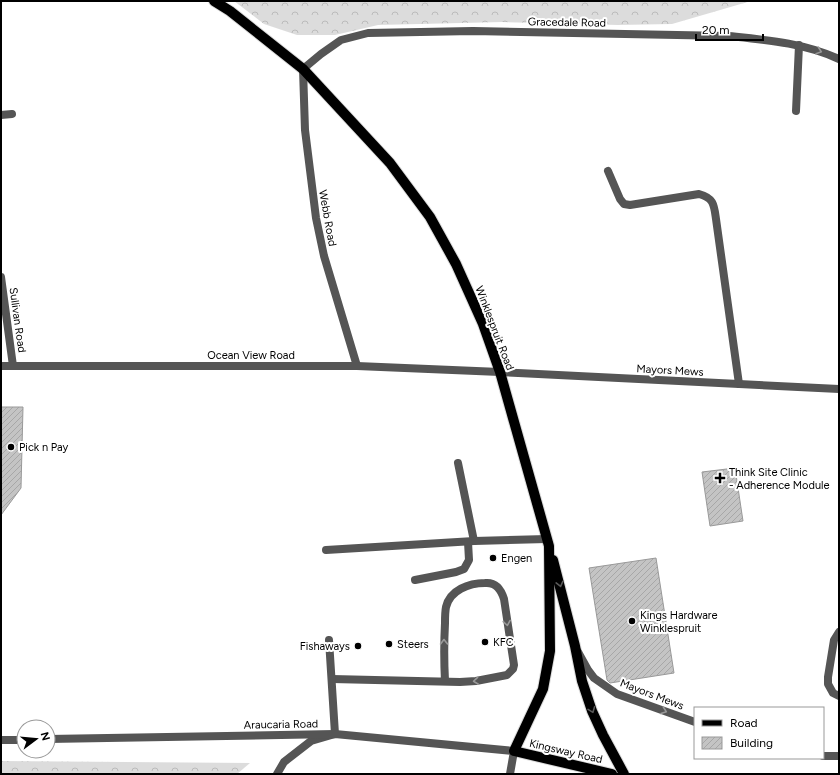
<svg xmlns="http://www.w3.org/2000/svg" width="840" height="775" viewBox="0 0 840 775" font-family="Figtree,sans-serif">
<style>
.forest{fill:url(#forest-crowns)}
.building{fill:url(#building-hatch);stroke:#999}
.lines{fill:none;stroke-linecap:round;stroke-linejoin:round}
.primary-casing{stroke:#dbdbdb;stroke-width:12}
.lane{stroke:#555;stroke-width:8}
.street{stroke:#555;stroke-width:8}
.primary{stroke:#000;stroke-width:10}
.oneway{stroke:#999}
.oneway2{stroke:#595959}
.poi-dot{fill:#000;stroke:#fff;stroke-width:1.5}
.labels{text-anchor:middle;stroke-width:4;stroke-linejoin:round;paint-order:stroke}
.street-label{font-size:11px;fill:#000;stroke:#fff}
.poi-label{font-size:11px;fill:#000;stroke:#fff;text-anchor:start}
</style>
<defs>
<pattern id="forest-crowns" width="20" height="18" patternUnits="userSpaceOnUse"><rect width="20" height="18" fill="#dcdcdc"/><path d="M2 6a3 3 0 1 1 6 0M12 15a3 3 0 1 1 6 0" fill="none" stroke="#bbb"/></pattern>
<pattern id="building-hatch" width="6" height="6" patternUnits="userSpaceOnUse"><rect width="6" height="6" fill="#c4c4c4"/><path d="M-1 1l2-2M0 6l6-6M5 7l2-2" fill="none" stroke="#a7a7a7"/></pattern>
</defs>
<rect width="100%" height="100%" fill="#fff"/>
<g class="forest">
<path d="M234,1H751L672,24L618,25L502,22L378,25L335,35H297L264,24Z"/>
<path d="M1,761L250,763L237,774H1Z"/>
</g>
<g class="building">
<path d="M1,407H23L21,488L1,515Z"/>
<path d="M735,468L743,521L710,526L702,472Z"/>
<path d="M656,558L674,673L610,683L607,680L589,568Z"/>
</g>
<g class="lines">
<defs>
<g id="primary">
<path d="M214,1L230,11L303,69L390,163L430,217L456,264L483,324L500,372L549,546L550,651L543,689L514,751L612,774"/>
<path d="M553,560L575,646L582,681L592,711L603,735L624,774"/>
</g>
</defs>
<use href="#primary" class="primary-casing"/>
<g class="lane">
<path d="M303,69L321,54L341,40L368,33L473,31L729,36C767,40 804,43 839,59"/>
<path d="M796,111L799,45"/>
<path d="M608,171L620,199L624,204L630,205L699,194C714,198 714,205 716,219L739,384"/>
<path d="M500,372L839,389"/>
<path d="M458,463L474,541"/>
<path d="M326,550L474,541L547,539"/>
<path d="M415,580L456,572L464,569L469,560L468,542"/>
<path d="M839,632L834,640L828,677V684L833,693L839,696"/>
<path d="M578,652L588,670L594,678L617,694L695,722"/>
<path d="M332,679L460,682L476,681L507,675L513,669L514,665L504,599C501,589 495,582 485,583C469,583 450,590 446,607C445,612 445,618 445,623C444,642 444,662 445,681"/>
<path d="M823,756H839"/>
<path d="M277,774L284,762L311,741L335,734L329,640"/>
</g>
<g class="street">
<path d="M303,69L305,130L316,218L324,256L357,366"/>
<path d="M1,115L12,114"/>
<path d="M1,277L13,366"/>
<path d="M1,366H357L500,372"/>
<path d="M48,739L335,734L514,751L510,774"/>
<path d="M1,740H24"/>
</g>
<use href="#primary" class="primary"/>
</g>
<defs><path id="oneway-chevron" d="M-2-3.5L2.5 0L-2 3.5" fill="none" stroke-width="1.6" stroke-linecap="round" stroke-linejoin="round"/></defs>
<g class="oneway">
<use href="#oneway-chevron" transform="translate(819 51) rotate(19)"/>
<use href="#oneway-chevron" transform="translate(507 623) rotate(81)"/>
<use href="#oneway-chevron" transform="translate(444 642) rotate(-91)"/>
<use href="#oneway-chevron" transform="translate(476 681) rotate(174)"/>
<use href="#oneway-chevron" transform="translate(664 711) rotate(20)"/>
</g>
<g class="oneway2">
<use href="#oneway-chevron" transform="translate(560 584) rotate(76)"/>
<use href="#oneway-chevron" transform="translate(592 710) rotate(69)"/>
</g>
<g class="poi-dot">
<circle cx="11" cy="447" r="4"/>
<path d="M718 472h4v4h4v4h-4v4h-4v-4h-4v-4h4z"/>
<circle cx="493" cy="558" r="4"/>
<circle cx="632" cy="621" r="4"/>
<circle cx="485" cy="642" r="4"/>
<circle cx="389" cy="644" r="4"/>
<circle cx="358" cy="646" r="4"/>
</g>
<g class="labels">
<g class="street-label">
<text transform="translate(567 22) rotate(1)" y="4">Gracedale Road</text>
<text transform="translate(328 218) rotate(80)" y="4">Webb Road</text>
<text transform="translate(18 320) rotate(82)" y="4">Sullivan Road</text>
<text transform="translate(495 328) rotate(69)" y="4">Winklespruit Road</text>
<text x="251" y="359">Ocean View Road</text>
<text transform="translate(670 370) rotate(3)" y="4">Mayors Mews</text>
<text transform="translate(652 694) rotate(21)" y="4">Mayors Mews</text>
<text transform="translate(281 724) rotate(-1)" y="4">Araucaria Road</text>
<text transform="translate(566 751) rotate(13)" y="4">Kingsway Road</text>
</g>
<g class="poi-label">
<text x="19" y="451">Pick n Pay</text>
<text x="729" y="476">Think Site Clinic<tspan x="729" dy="13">- Adherence Module</tspan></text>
<text x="501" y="562">Engen</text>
<text x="640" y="619">Kings Hardware<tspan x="640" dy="13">Winklespruit</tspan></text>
<text x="493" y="646">KFC</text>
<text x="397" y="648">Steers</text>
<text x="350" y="650" text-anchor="end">Fishaways</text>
</g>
</g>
<rect width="840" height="775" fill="none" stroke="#000000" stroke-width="4"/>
<rect x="694" y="707" width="130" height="52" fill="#ffffff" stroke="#999999"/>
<rect x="702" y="720" width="20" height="6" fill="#000000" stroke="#999999"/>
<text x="730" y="727" font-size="12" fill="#000000">Road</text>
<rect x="702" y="737" width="20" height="12" fill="url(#building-hatch)" stroke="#999999"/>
<text x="730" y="747" font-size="12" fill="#000000">Building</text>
<g transform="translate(36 739) rotate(74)"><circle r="19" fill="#ffffff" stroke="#999999"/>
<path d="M0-3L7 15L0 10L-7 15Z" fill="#000000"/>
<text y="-6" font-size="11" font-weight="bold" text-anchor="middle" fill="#000000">N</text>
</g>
<path d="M696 34v6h67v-6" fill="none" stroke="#000000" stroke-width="2"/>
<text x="702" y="34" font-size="12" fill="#000000" stroke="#ffffff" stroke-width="3" paint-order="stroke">20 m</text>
</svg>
